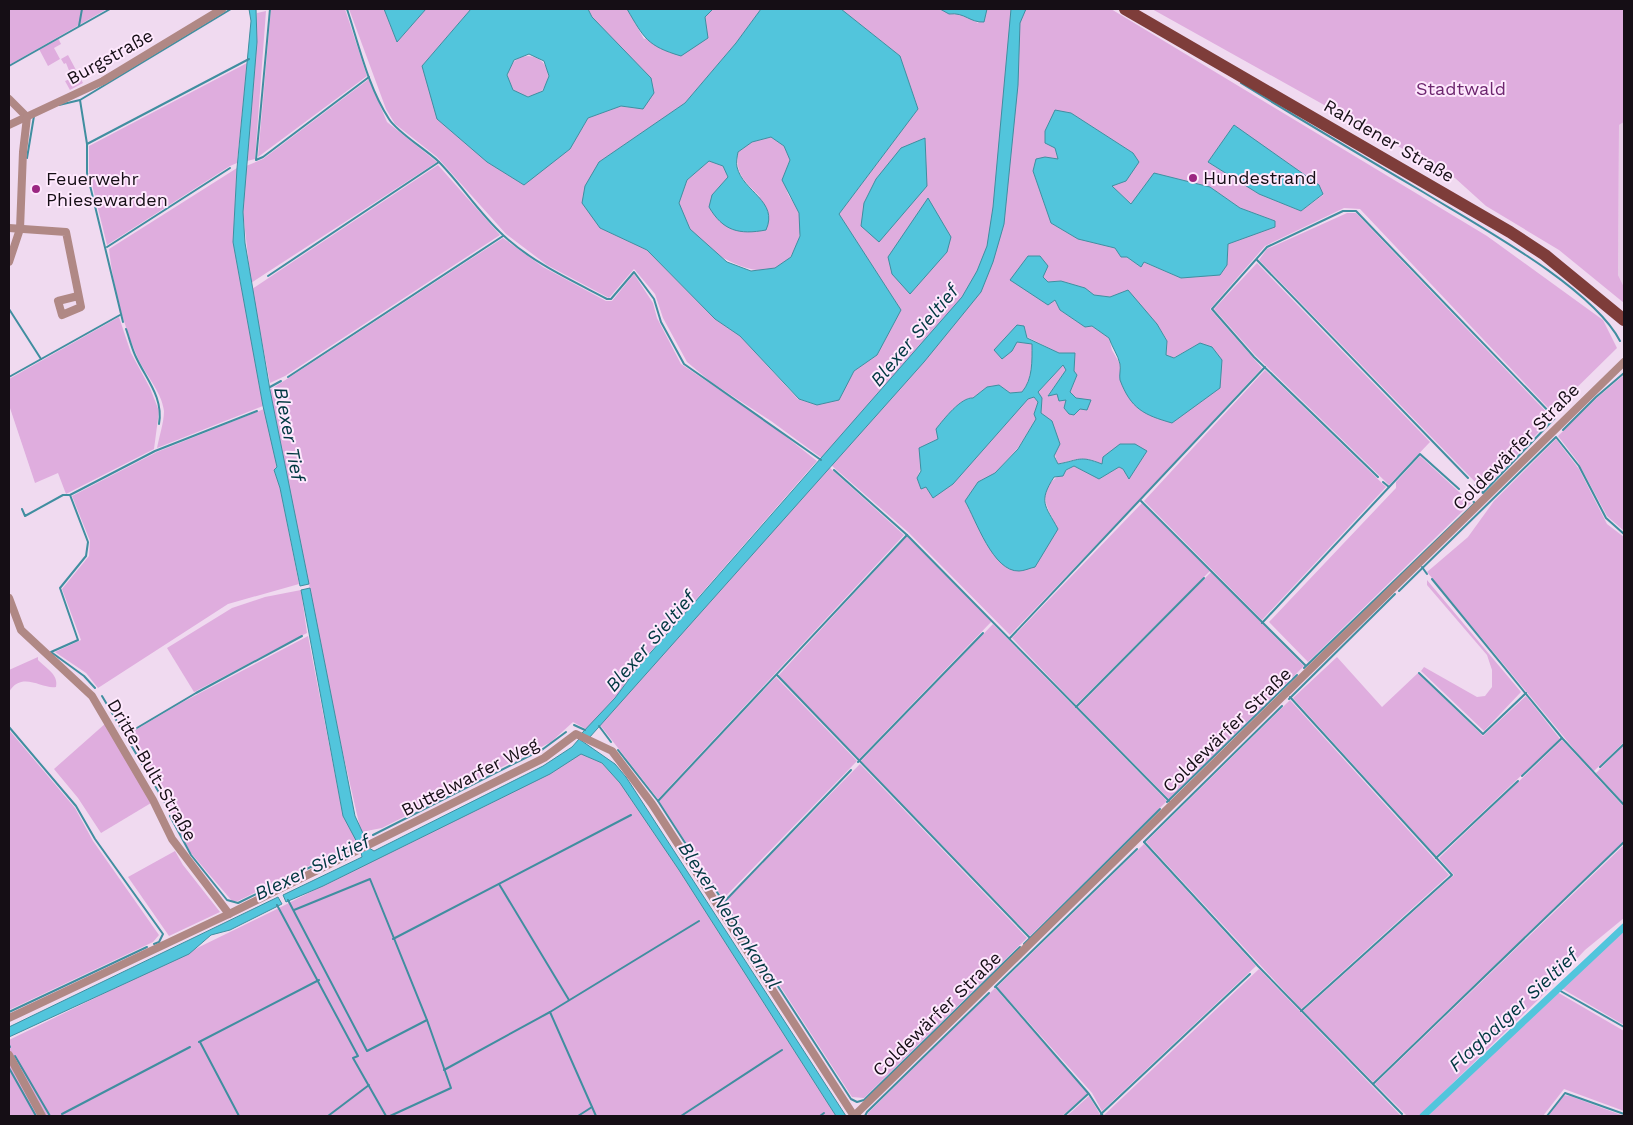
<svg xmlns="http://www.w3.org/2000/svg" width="1633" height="1125" viewBox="0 0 1633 1125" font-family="'Work Sans',sans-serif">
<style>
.built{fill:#e6cbe6}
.green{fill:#dfadde;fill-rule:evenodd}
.water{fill:#52c5dc;stroke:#408ea0;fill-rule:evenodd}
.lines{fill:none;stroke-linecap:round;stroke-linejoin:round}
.stream{stroke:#408ea0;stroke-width:2}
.canal{stroke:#52c5dc;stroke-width:7}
.street{stroke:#b08885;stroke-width:8}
.primary{stroke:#7e3d3a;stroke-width:12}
.poi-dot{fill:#9b2682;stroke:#fee8fd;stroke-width:2}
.labels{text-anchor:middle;stroke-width:4;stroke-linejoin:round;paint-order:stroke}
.street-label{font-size:18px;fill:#150e15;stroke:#fee8fd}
.park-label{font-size:18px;fill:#6d266f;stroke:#fee8fd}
.poi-label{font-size:18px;fill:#150e15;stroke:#fee8fd;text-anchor:start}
.water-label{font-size:19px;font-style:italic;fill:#003841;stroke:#fee8fd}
</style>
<rect width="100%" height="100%" fill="#f0daf0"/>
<path class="built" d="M1624,122V287L1618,275L1619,125Z"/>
<g class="green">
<path d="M9,9H107L9,65Z"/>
<path d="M271,9H345L367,76L258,157Z"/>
<path d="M349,9H384L397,42L426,9H471L422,66L570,149L588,118L621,106L643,109L588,9H627L644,39L705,17L713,9H761L736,43L685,103L599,162L600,228L647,250L715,319L740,336L798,399L817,405L839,399L854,371L877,355L901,310L839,214L918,109L900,56L841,9H940L949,14L959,13L978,23L987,9H1111L1487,236L1603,320L1617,348L1552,412L1360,209L1344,208L1265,246L1210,309L1262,368L1150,489L1010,635L908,532L831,465L771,421L711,382L687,362L663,318L655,294L634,269L609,298L547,265L506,234L437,157L395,124L386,109ZM1071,113L1133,153L1111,186L1132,204L1154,173L1210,187L1240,208L1275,221L1228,244L1227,265L1181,278L1143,262L1141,267L1127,257H1121L1116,248L1078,239L1051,223L1033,171L1045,157L1058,160L1055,148ZM1234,125L1323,194V195L1301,211L1259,194L1208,162ZM1029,256L1047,266L1043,277L1048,282L1061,281L1085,288L1093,295L1110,297L1157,324L1167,340L1166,355L1173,358L1200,343L1130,399L1120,378V364L1112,350L1109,338L1092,326L1085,327L1060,310ZM1024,326L1027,337L1059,353L1075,354L1074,371L1077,375L1070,392L1076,398L1067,411L1064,408L1066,400L1057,394L1048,395L1067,369L1063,365L1037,393L1042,398L1041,413L1058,464C1079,459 1082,455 1103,465L1147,451L1129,478L1123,469L1119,467L1099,479L1074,466C1038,487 1039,494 1058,529L978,523L965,501L978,483L995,473L1018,448L1036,419L1034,414L1038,402L1034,397L1028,399L933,498L926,487L921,488L917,478L930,444L938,439L954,408L968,398H973L987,387L999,385L1010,393L1022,392C1033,378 1032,361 1032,344L1017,342L1012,351Z"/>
<path d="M1152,9H1624V122L1619,125L1618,275L1624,287V303L1559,250L1486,206L1455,178Z"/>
<path d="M266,11L255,159L247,161L257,42V13Z"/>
<path d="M58,38L61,44L54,48L60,59L48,66L39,49Z"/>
<path d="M68,55L83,83L70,90L65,81L72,78L66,63L64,64L61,59Z"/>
<circle cx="528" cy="76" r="20"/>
<path d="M247,63L237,163L230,166L107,245L89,172V146Z"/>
<path d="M369,79L387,122L437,162L251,283L243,212L246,166L263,159Z"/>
<path d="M771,137L784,146L790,160C785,168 784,185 788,194C791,200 798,207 799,214C803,228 799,242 792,254C772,293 705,254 689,228C685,220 682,211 679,203L687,180L709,161L723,166L728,177L712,195L760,197C745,181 735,175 738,152L752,142Z"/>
<path d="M438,165L500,235L285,376L270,383L252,289Z"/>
<path d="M237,168L233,242L263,406L157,448C159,437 164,422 164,411C162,392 144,373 137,356C122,322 113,285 109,249Z"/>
<path d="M1347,213H1356L1552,418L1483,490L1259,260L1267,249Z"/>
<path d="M503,238L543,267L606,301H612L634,274L653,303L657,318L681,364L766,421L817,461L638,666L615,698L586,729L573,722L551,742L382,828L361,832L342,749L270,390Z"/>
<path d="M1257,263L1430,442L1389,485L1255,355L1214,309Z"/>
<path d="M119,317L131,353L150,388L159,411L154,449L66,494L58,473L35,483L9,405V379Z"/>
<path d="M1265,370L1386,487L1262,620L1144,501Z"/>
<path d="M1624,375V531L1607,516L1578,462L1558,436L1598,397Z"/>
<path d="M264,409L277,467L274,471L280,488L299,584L228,604L98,688L86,673L55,652L81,640L62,589L89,556L90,541L72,496L157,452Z"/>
<path d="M1556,439L1579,469L1607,524L1624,537V742L1593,772L1427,572L1468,537L1494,501Z"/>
<path d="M1420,456L1471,503L1308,662L1269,622L1396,488V482Z"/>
<path d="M829,467L904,535L658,799L600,725Z"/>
<path d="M1142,503L1210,571L1076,705L1012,638Z"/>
<path d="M907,536L992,621L859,759L778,676Z"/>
<path d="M1211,572L1304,666L1169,799L1078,707Z"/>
<path d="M1427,580L1521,692L1484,731L1421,671L1424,667L1477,697L1485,696L1492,687V670L1487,655L1427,585Z"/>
<path d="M301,590L307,633L194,692L167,648L232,608L265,597Z"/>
<path d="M993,624L1167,801L1030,936L861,761Z"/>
<path d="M308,636L343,816L357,842L238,901H232L191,853L178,830L168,804L127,735L181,703Z"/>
<path d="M38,657V660C46,668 59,675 56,687C43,690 22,670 9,692V670Z"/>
<path d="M1337,657L1382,707L1418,673L1483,736L1526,696L1560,739L1436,856L1293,698Z"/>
<path d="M776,677L857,761L723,899L659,801Z"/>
<path d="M1290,700L1449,875L1301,1009L1146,842Z"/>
<path d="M106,723L151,803L101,833L78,798L54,769Z"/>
<path d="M9,730L75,808L93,841L159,935L153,942L9,1010Z"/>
<path d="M1562,740L1624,807V841L1373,1082L1303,1011L1454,875L1439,858Z"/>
<path d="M1624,745V804L1596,773Z"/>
<path d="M581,754L602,763L620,783L679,870L836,1116H9V1040L277,909Z"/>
<path d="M860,764L1027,938L864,1098L852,1097L725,901Z"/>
<path d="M1144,844L1256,966L1102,1111L1092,1093L997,987Z"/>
<path d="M1624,845V918L1585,950L1540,998L1419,1116H1407L1375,1084Z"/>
<path d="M175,851L183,865L220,912L169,936L128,877Z"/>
<path d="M1624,931V1025L1561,988Z"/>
<path d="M1259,969L1401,1116H1105L1104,1115Z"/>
<path d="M995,988L1088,1093L1062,1116H867L868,1113Z"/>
<path d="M1557,992L1624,1031V1111L1564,1089L1543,1116H1428Z"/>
<path d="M1563,1095L1570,1096L1624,1116H1548Z"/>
<path d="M1089,1096L1101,1116H1067Z"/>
</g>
<g class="water">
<path d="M249,9H256L257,42L243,212L245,243L270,390L309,584L300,586L280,488L274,470L277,467L263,406L233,242L237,168L251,21Z"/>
<path d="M384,9H426L397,42Z"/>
<path d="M471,9H588L592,17L651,78L654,93L643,109L621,106L588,118L570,149L524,185L487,162L437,119L422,66ZM529,54L544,61L549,76L543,91L528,97L513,90L507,75L514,60Z"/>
<path d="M627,9H713L705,17L708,38L681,56C647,46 644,38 627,9Z"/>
<path d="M761,9H841L900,56L918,109L839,214L901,310L877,355L854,371L839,400L817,405L799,399L740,336L715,319L647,250L600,228L582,203L585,186L599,162L685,103L736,43ZM771,137L784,146L790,160L782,180L799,213L800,236L791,257L775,268L751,271L727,262L690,229L679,203L687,180L709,161L723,166L728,177L712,195L709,207C723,231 739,235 766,230C779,201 743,192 737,167C736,163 737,157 738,152L752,142Z"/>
<path d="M940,9H987L984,22C970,23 965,12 949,14Z"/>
<path d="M1011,9H1026L1020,23L1018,85L1004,224L993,262L981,292L924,362L589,738L582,733L615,698L638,667L962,297L977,271L987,246L993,207Z"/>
<path d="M1055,110L1071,113L1133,153L1139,162L1126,181L1112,186L1131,204L1154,173L1210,187L1240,208L1275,221V227L1228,244L1227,265L1220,275L1181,278L1144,262L1141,267L1127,257H1121L1115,248L1078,239L1051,223L1033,171L1036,159L1045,157L1058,159L1055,148L1045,143V131Z"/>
<path d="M1234,125L1319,185L1323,194L1301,211L1259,194L1208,162Z"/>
<path d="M925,138L927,186L879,242L861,226L864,203L876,179L901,148Z"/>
<path d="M928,198L951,237L947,252L910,294L892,274L888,257Z"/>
<path d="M1028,256H1040L1048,266L1043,277L1048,282L1061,281L1085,288L1094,295L1110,297L1128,290L1157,324L1167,341L1166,355L1174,358L1200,343L1212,347L1222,360L1220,388L1172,423C1144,415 1131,409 1120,380C1119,375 1121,369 1120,364C1118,355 1112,347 1109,338L1092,326L1085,327L1060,310L1055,300L1048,305L1010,280Z"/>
<path d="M1017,325L1024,326L1027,338L1059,353H1075L1074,371L1077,375L1070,392L1076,398L1091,400L1087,410L1080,409L1074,415L1069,414L1064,408L1066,400L1059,401L1057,394L1048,396L1066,370L1063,365L1038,392L1042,398L1041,413L1052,421L1060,444L1054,456L1058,464C1080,460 1079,455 1102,464L1103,457L1120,444H1135L1147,451L1129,479L1123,469L1119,467L1099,479L1074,466L1066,470L1063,476L1054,477C1038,502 1045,505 1058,529L1035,567C1030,568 1024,571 1019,571C993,572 976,520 965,501L978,482L995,473L1018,449L1036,419L1034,414L1038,402L1034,397L1028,399L953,484L933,498L926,487L921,489L917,478L921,471L919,448L938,439L936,429C944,419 961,397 973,398L987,387L999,385L1010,393L1022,392C1033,379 1032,361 1032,344L1017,342L1012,351L1002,359L994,350Z"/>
<path d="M310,588L355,816L367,842L359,846L343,816L301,590Z"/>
<path d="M579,739L615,764L626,777L846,1116H836L679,870L620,783L602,763L581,754L550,774L323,886L286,902L283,895L362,857L361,852L369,848L374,851L543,766L572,747Z"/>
<path d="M278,897L282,904L230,930L211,935L189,954L9,1037V1027Z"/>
</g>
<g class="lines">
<g class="stream">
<path d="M270,9L256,160L263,157L369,77"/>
<path d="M347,9C359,45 368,87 389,119C397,132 425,149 438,161C461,184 479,213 503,235C533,263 571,280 607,299H611L634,272L654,299L661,322L684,364L821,460"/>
<path d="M79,26L82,9"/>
<path d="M9,66L110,9"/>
<path d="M1241,83C1301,120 1362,156 1423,192C1477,225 1592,287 1620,341"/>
<path d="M80,100L87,144V173L123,322"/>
<path d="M59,105L80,100L231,9"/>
<path d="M87,144L249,59"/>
<path d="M27,158L34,116"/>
<path d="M107,247L230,168"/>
<path d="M1257,260L1468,478"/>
<path d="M268,276L439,162"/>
<path d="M9,309L41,359"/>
<path d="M126,329C129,337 131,346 135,355C145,378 164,397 159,424"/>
<path d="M9,377L120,315"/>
<path d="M288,377L503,236"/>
<path d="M270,387L281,381"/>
<path d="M1563,430L1596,397L1624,373"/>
<path d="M834,470L907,535L1169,801"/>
<path d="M1378,477L1254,357L1212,309L1267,247L1343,211H1356L1555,418L1483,493L1475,485"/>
<path d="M1383,482L1389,487"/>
<path d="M1141,501L1305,665"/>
<path d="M22,509L25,516L63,495H70"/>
<path d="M1422,567L1427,574"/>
<path d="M1432,579L1562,738L1624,805"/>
<path d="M1399,591L1556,437L1579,466L1606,518L1624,534"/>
<path d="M1262,623L1420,454L1459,489"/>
<path d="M1010,638L1265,367"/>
<path d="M1304,668L1475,503L1465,494"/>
<path d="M1419,673L1483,734L1526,693"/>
<path d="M777,675L1030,938"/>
<path d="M95,688L84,676L51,652L78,640L60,588L86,556L88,542L70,495L155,451L257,411"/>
<path d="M102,696L167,806"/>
<path d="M1290,697L1452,875L1301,1011"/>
<path d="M1289,699L1395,594"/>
<path d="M1076,707L1204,578"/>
<path d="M574,725L585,730"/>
<path d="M599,726L611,742"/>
<path d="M9,727L76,806L95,839L163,934L159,942L154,944"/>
<path d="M125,735L196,693L302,636"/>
<path d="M618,750L658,801L851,1099L857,1102L864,1100L1020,947"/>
<path d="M858,762L983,633"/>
<path d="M1600,767L1624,744"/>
<path d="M1522,776L1562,738"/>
<path d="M658,801L907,535"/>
<path d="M1167,802L1297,675"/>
<path d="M170,816L191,855L227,900L238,903L351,847"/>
<path d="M373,835L543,749L566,732"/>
<path d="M1144,842L1258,966L1402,1114"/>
<path d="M1144,842L1282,706"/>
<path d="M1436,858L1518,781"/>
<path d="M499,884L569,1000"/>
<path d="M288,900L367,1051L427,1020"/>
<path d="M724,902L851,770"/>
<path d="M277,905L358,1056L353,1058L386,1116"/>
<path d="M294,910L370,879L427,1020L451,1088L390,1116"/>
<path d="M393,939L631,815"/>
<path d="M1024,944L1160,809"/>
<path d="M995,987L1137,849"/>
<path d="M996,987L1089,1094L1103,1116"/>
<path d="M1557,989L1624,1027"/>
<path d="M9,1012L147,947"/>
<path d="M550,1012L596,1116"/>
<path d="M199,1042L319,980"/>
<path d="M200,1042L239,1116"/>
<path d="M9,1045L10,1047"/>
<path d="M15,1056L50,1116"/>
<path d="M9,1068L36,1116"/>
<path d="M444,1070L550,1012L699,921"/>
<path d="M1373,1084L1624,842"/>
<path d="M62,1114L190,1047"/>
<path d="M1101,1114L1250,974"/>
<path d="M328,1116L369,1085"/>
<path d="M578,1116L592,1107"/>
<path d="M681,1116L782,1050"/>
<path d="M820,1116L824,1113"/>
<path d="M865,1116L867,1112L989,993"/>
<path d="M1064,1116L1088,1094"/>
<path d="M1547,1116L1565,1093L1624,1114"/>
</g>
<path class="canal" d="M1423,1116L1624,927"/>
<g class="street">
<path d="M9,99L27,117"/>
<path d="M9,125L103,81L222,9"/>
<path d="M9,228L66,232L81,307L62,315L58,301L78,296"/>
<path d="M9,262L20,229L23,152L27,117"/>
<path d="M9,598L21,630L92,696L153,800L172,839L229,914"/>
<path d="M9,1018L229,914L544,758L576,734L612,751L652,804L854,1116"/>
<path d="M9,1055L42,1116"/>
<path d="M854,1116L1624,362"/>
</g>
<path class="primary" d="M1125,9L1510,232L1545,255L1624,320"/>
</g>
<g class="poi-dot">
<circle cx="1193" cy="178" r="5"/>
<circle cx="36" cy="189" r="5"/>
</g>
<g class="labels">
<g class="street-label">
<text transform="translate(110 57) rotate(-29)" y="6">Burgstraße</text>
<text transform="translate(1389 141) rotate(30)" y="6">Rahdener Straße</text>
<text transform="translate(1516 447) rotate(-45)" y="6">Coldewärfer Straße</text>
<text transform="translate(1227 730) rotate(-44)" y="6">Coldewärfer Straße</text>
<text transform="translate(152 770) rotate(60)" y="6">Dritte-Bult-Straße</text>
<text transform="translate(470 777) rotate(-27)" y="6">Buttelwarfer Weg</text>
<text transform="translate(937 1014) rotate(-44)" y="6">Coldewärfer Straße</text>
</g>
<g class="park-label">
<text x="1461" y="95">Stadtwald</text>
</g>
<g class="poi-label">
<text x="1203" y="184">Hundestrand</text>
<text x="46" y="185">Feuerwehr<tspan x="46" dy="21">Phiesewarden</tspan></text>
</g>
<g class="water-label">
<text transform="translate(914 335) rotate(-50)" y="7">Blexer Sieltief</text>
<text transform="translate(290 434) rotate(79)" y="7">Blexer Tief</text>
<text transform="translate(650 641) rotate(-49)" y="7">Blexer Sieltief</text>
<text transform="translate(312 867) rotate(-26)" y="7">Blexer Sieltief</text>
<text transform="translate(730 915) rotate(57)" y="7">Blexer Nebenkanal</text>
<text transform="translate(1513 1010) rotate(-43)" y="7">Flagbalger Sieltief</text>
</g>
</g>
<rect width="1633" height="1125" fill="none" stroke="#150e15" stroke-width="20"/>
</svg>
